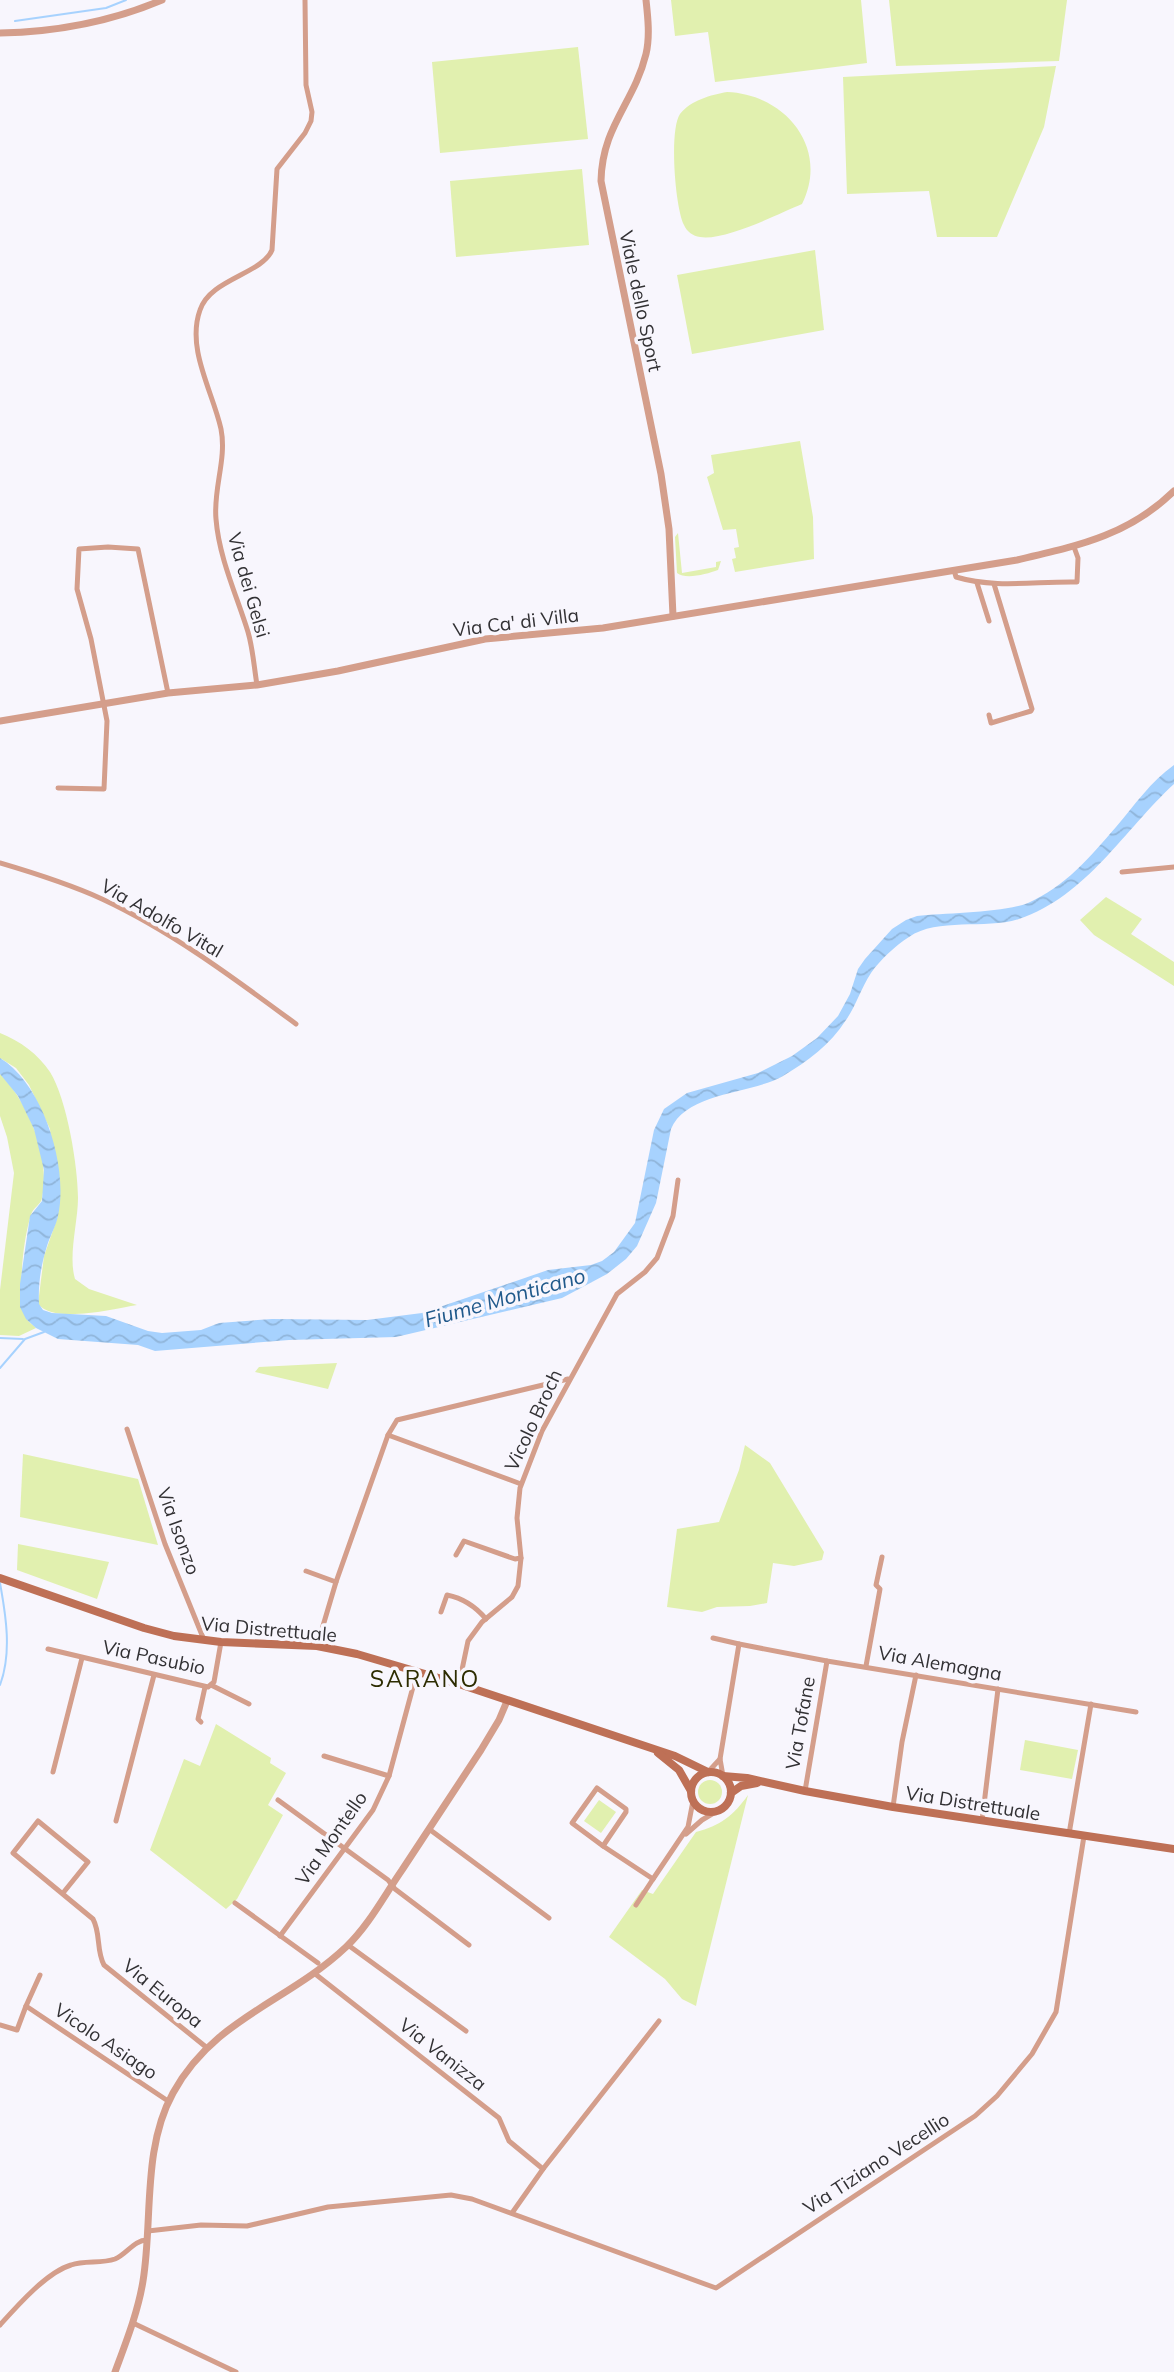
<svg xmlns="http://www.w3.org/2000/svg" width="1174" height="2372" viewBox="0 0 1174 2372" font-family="Mulish,sans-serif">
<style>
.green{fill:#e1f0af}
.water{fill:url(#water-waves)}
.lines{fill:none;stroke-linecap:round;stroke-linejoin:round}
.stream{stroke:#a7d2fe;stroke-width:2}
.minor{stroke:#d49e8b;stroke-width:5}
.tertiary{stroke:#d49e8b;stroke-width:7}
.secondary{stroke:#be7056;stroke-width:8}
.labels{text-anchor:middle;stroke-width:7;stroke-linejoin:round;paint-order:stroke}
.street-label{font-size:19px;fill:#323134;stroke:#f8f6fd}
.water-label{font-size:21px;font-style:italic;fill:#20598b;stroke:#f8f6fd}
.quarter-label{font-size:23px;letter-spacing:2px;fill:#2d2c01;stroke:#f8f6fd}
</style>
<defs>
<pattern id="water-waves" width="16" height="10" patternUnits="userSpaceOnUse" patternTransform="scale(1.75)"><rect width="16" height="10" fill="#a7d2fe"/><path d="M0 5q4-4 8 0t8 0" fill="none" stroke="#90b5da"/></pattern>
</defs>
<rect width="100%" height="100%" fill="#f8f6fd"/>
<g class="green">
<path d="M671,0H861L867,63L715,82L708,32L675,36Z"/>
<path d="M889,0H1067L1059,61L896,66Z"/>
<path d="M578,47L588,139L440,153L432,62Z"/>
<path d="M1056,66L1044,127L997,237H937L929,191L847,194L843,77Z"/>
<path d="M727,92C785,94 830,148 802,204C778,214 725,241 700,237C693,236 687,232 684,225C675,207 669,130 680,114C691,100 711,95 727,92Z"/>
<path d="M582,169L589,245L456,257L450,181Z"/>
<path d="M815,250L824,330L692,354L677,275Z"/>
<path d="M800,441L813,517L814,559L735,572L732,559L736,558L734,548L739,547L736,529L723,530L707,477L714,473L711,455Z"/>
<path d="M678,533L682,573L716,567V562L721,561L718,570C707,574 686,580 677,573L675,537Z"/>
<path d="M1106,897L1142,919L1131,934L1174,962V986L1094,935L1080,920Z"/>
<path d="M0,1033C20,1041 38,1054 50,1072C67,1099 78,1167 78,1198C78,1222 68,1256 75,1279L89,1289L137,1305C113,1309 54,1324 38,1304L44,1256L58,1216L50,1129L29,1085L16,1068L0,1058Z"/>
<path d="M0,1074C28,1102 51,1157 42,1198C41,1205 33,1207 31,1215C23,1239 17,1293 26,1317C27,1321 33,1325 36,1328L19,1336L0,1335V1290L14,1173L7,1137L0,1116Z"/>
<path d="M337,1363L328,1389L255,1372L259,1367Z"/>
<path d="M745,1445L770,1463L824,1552L822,1560L794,1566L773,1563L767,1603L750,1606L717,1607L702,1612L667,1607L677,1529L719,1522L739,1470Z"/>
<path d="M23,1454L138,1479L158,1545L20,1517Z"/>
<path d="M18,1544L109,1562L97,1599L17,1570Z"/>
<path d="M216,1724L271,1758L270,1763L286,1773L268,1805L283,1815L237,1899L226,1909L150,1850L184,1759L200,1766Z"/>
<path d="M1025,1740L1078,1750L1072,1779L1020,1770Z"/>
<circle cx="710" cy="1792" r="12"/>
<path d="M748,1795L698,1996L696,2006L682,1999L665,1979L609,1937L642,1890L653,1894L696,1832C720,1826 734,1815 748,1795Z"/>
<path d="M599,1800L616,1812L601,1833L584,1821Z"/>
</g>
<path class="water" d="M1174,765V784C1124,830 1087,896 1019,919C986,930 938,917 909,937C895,946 880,960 871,973C861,988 856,1006 846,1020C830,1045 808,1061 783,1076C752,1094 686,1092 671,1129L656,1203L637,1246L626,1259L607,1274L562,1298L396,1337L289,1340L155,1351L138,1345L58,1339L36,1328L26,1319L20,1307V1284L30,1216L42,1201L44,1170L34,1129L18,1096L0,1074V1058C43,1084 69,1167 58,1216C56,1226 50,1236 47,1246C41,1265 38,1284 39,1304L43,1310L52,1313L106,1316L148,1331L162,1333L201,1330L219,1323L272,1319L367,1320L422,1313L548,1270L591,1265L602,1261L614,1252L635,1223L654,1130L664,1109L687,1093L758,1073L792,1056L817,1038L838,1016L850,994L858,969L865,959L892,929L906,920L917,916C946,913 1003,913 1028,903C1065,887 1090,857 1116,827C1134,806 1151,781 1174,765Z"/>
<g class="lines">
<g class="stream">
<path d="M15,21L106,8L126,0"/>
<path d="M0,1338L23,1339"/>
<path d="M0,1368L25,1339L44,1332"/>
<path d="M0,1583C6,1616 12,1653 0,1685"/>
</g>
<g class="minor">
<path d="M954,570L956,577C996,589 1036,581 1077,582L1078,558L1074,547"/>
<path d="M977,583L989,621"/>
<path d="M257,685C254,667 253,649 248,632C237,596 219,558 216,519C213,489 227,459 221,429C213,392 186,349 200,310C210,279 262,274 272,250L277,169L305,133L311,121L312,112L306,85L305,0"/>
<path d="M989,715L991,723L1031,711L1032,709L994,584"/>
<path d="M58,788L104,789L107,721L91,639L77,589L79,549L108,547L138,549L168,693"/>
<path d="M0,863C34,873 69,884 102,899C171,931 235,979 296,1024"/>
<path d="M1122,872L1174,867"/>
<path d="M127,1429L165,1544L204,1640"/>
<path d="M388,1435L521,1484"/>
<path d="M456,1555L464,1541L515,1559L521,1558"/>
<path d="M306,1571L336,1582"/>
<path d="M441,1612L447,1595C462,1598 476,1607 486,1619"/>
<path d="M713,1638L739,1644L720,1759"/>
<path d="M739,1644L827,1661L1136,1712"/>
<path d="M317,1646L336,1582L388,1435L397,1420L568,1379"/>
<path d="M48,1649L208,1687L214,1682L221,1642"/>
<path d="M866,1666L880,1589L876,1585L882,1557"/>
<path d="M459,1684L468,1641L482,1622L512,1597L518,1586L521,1558L517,1518L520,1488L542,1431L617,1294L645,1272L657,1258L673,1216L678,1180"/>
<path d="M211,1685L249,1704"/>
<path d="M201,1722L198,1719L205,1687"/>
<path d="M324,1756L389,1776"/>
<path d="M53,1772L82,1658"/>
<path d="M708,1772L720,1759L723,1776"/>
<path d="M597,1788L626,1809V1812L603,1846L572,1823Z"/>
<path d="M805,1791L827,1661"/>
<path d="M278,1800L388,1880L395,1889L469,1945"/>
<path d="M893,1807L902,1742L916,1675"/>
<path d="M116,1821L154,1675"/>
<path d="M982,1821L998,1689"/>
<path d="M429,1829L549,1918"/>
<path d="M686,1834L702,1820L717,1811"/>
<path d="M1069,1834L1091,1704"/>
<path d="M603,1846L653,1879L688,1827L693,1801"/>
<path d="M63,1893L88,1862L38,1821L13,1853L93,1919C101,1934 96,1950 104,1965L206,2047"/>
<path d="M235,1903L318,1963"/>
<path d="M636,1905L653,1879"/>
<path d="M280,1936L373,1810L389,1776L417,1672"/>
<path d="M348,1945L466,2031"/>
<path d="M314,1973L499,2118L509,2141L543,2169"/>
<path d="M40,1975L26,2006L168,2101"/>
<path d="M0,2025L17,2030L26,2006"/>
<path d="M512,2213L543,2169L659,2021"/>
<path d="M148,2231L201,2225L247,2226L328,2207L451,2195L472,2199L716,2288L975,2116L997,2096L1032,2054L1056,2012L1084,1836"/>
<path d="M133,2323L236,2372"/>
<path d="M0,2325C17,2306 47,2272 71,2265C85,2260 101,2264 115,2259C127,2254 134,2240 147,2240"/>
</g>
<g class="tertiary">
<path d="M646,0C648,18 650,37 646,54C634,103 602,126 601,181L661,474L669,529L673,616"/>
<path d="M0,33C57,32 110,22 162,0"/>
<path d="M0,721L168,693L257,685L338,671L485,639L603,628L1017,560C1077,546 1128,536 1174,491"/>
<path d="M115,2372C126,2342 138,2312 143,2281C153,2220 142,2149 173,2093C214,2018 288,2002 346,1947C369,1925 384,1896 402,1870C428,1830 455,1790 481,1750L499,1720L507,1701"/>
</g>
<g class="secondary">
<path d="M0,1578L144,1628L174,1636L221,1642L317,1646L357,1654L459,1684L675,1756L708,1772"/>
<path d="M658,1753L679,1770L691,1791"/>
<circle cx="711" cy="1792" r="20"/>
<path d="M723,1776L747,1778L805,1791L893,1807L1174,1849"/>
<path d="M731,1793L741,1786L757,1783"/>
</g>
</g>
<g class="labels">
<g class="street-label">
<text transform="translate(641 301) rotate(78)" y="7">Viale dello Sport</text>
<text transform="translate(249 585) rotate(74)" y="7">Via dei Gelsi</text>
<text transform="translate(516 622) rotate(-7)" y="7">Via Ca' di Villa</text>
<text transform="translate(162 918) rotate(30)" y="7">Via Adolfo Vital</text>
<text transform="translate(533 1420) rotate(-65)" y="7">Vicolo Broch</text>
<text transform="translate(179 1531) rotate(70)" y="7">Via Isonzo</text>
<text transform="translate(269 1629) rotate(5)" y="7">Via Distrettuale</text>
<text transform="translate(154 1657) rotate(12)" y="7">Via Pasubio</text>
<text transform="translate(940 1663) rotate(10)" y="7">Via Alemagna</text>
<text transform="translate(800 1723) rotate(-80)" y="7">Via Tofane</text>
<text transform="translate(973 1803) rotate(9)" y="7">Via Distrettuale</text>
<text transform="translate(331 1838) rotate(-55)" y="7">Via Montello</text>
<text transform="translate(163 1993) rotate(39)" y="7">Via Europa</text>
<text transform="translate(106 2041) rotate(34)" y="7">Vicolo Asiago</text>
<text transform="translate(443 2054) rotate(38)" y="7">Via Vanizza</text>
<text transform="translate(876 2163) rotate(-33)" y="7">Via Tiziano Vecellio</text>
</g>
<g class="water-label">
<text transform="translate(505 1298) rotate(-16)" y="7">Fiume Monticano</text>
</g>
<g class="quarter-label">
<text x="425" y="1687">SARANO</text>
</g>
</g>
</svg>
